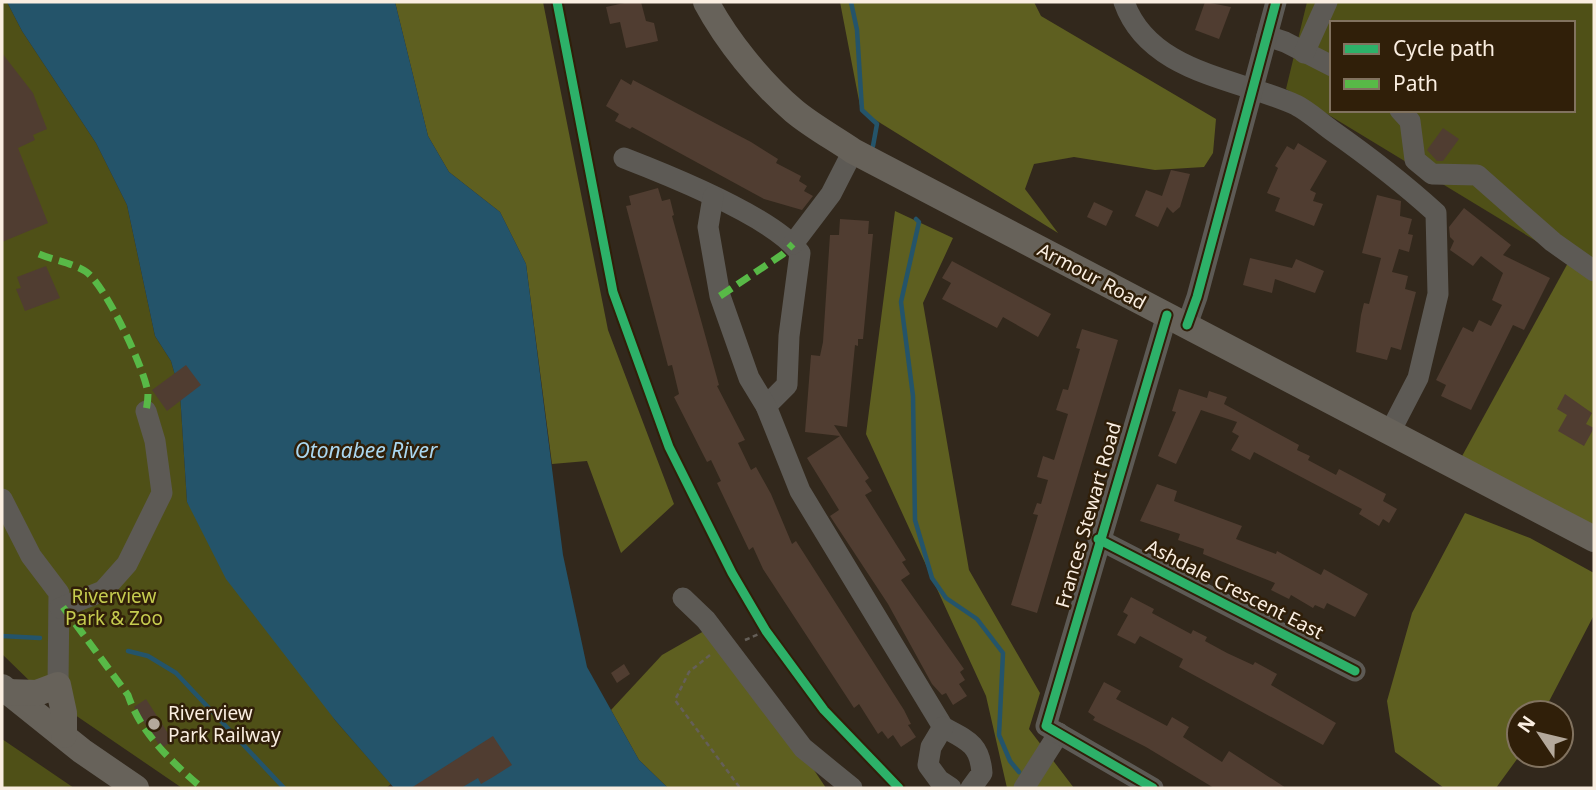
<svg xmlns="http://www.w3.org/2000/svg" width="1596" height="790" viewBox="0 0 1596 790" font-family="'Noto Sans',sans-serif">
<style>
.green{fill:#4f5017;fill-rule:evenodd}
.forest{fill:#5e5f20}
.water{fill:#24546a}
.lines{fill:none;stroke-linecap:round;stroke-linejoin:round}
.stream{stroke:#24546a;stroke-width:4.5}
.building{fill:#503d31}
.path{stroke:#655f58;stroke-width:2.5;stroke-dasharray:5 3.5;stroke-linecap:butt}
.minor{stroke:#5d5a55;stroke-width:21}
.major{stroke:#67625a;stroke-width:26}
.quiet{stroke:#58b947;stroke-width:7;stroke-dasharray:14 7;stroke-linecap:butt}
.cycleway-casing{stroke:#301f09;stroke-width:13}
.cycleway{stroke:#2db169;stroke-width:9}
.poi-dot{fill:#b4a99c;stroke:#301f09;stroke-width:2.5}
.labels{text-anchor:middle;stroke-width:5;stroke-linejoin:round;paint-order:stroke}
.street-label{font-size:19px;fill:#faeee1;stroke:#301f09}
.park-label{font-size:19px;fill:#c6cc4f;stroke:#301f09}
.poi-label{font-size:19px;fill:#faeee1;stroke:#301f09;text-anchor:start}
.water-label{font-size:21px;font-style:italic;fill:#aad7f0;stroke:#301f09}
</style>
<rect width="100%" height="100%" fill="#32281c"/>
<g class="green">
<path d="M2,2H7L22,31L96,143L127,205L155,336L171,361L180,393L187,502L335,720L391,784L386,788H182L40,691L2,654Z"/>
<path d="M1307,2H1594V280L1569,261L1286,89ZM1332,23H1573V110H1332Z"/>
<path d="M2,739L74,788H2Z"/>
</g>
<g class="forest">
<path d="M395,2H543L608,330L674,504L621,553L587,461L552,464L526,264L500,212L449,172L428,136Z"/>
<path d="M840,2H1034L1041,16L1216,119L1213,153L1204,167L1155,170L1074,157L1034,164L1025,189L1058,233L861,111Z"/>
<path d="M895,211L953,238L923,303L969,570L1040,693L1029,729L1074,788H1007L986,696L866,434Z"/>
<path d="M1569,261L1594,280V525L1461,458Z"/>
<path d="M1465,513L1530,538L1594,573V615L1543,713H1519L1520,755L1496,788H1444L1395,752L1387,701L1412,613Z"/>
<path d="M704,631L814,770L826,788H668L639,760L611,710L662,655Z"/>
</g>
<path class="water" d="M7,2H395L428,136L449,172L500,212L526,264L563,555L587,667L639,760L668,788H394L335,720L226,579L187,502L180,393L171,361L155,336L127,205L96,143L22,31Z"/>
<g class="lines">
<g class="stream">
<path d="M851,2L857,30L862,110L877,124L873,146"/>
<path d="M916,219L919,222L901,302L913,396L915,520L932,578L946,598L977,619L1003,653L999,735L1010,761L1019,772"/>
<path d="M2,636L40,638"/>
<path d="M128,651L148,656L176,673L284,788"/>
</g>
</g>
<g class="building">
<path d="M629,2H641L646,21L654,23L658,41L626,48L620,22L610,24L606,7Z"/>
<path d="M1205,2L1231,7L1219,39L1195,30Z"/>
<path d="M2,53L33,93L47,129L33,135L35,140L18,148L48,223L2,242Z"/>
<path d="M621,79L631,85L633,80L751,142L778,159L776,163L801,176L799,181L807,186L804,191L813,196L802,210L764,199L632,127L630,129L615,121L619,114L606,106Z"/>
<path d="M1443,128L1459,139L1443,161H1437L1427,150Z"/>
<path d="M1298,143L1327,161L1310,190L1316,193L1313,201L1323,204L1314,226L1275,211L1280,198L1267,193L1278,168L1275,166L1287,146L1294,150Z"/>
<path d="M1171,170L1190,174L1180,207L1173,213L1167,207L1158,227L1135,216L1146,190L1162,196Z"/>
<path d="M658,188L662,201L670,199L674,215L672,216L719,385L717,386L745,440L738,443L751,470L756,467L771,494L792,544L796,541L904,710L911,724L908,725L916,737L901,747L893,735L888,739L882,731L878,734L859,704L854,708L763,569L753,547L749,550L717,483L721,481L711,460L707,462L674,397L679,394L672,365L668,366L626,206L631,205L629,196Z"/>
<path d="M1377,195L1401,201L1400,216L1412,219L1408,234L1413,235L1409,252L1399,249L1392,272L1408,276L1405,289L1416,292L1401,350L1391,347L1387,360L1356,352L1361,315L1364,303L1369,304L1381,258L1362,253Z"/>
<path d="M1094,202L1113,211L1106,226L1087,217Z"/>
<path d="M1464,208L1511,245L1503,255L1550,278L1524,330L1513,325L1471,410L1441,396L1446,385L1436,380L1463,327L1473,332L1479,320L1491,326L1502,305L1492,300L1503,273L1481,256L1473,266L1450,250L1454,241L1450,237L1449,227Z"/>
<path d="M840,219L869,221L868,234H873L863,339H858V346L855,345L847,427L834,425L869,478L865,481L872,491L865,495L906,560L902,562L910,574L901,580L964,669L960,672L965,680L959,684L967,696L953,705L946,693L942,695L932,684L888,604L830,516L839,510L807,458L840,436L805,432L811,355L820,356L823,342L830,235H839Z"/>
<path d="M1250,258L1292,268L1296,259L1324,271L1315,293L1275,279L1272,293L1243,285Z"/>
<path d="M952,261L1051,314L1038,337L1003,317L997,328L942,299L951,283L942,278Z"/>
<path d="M46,266L60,298L25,311L16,289L21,288L17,277Z"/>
<path d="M1082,329L1118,340L1037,613L1011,605L1038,515L1033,514L1037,503L1041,504L1048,480L1037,477L1043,456L1054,460L1068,414L1056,410L1063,389L1068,390L1080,349L1076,348Z"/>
<path d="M186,365L201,385L167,411L152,390Z"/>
<path d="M1179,389L1207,398L1209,391L1227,397L1224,404L1299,445L1297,450L1310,456L1308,460L1336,475L1339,469L1386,494L1383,501L1397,509L1389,523L1383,519L1379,526L1359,514L1362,509L1254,452L1250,460L1231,450L1239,436L1232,432L1237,422L1201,410L1176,464L1158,456L1176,412L1172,411Z"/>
<path d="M1565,394L1592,413L1586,424L1594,428L1584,446L1558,431L1567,415L1557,409Z"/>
<path d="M1157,484L1177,491L1174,501L1242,526L1236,539L1276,554L1277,551L1321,575L1324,569L1368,594L1355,617L1327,603L1324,609L1315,605L1313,608L1291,595L1289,599L1271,590L1275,583L1203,554L1204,549L1178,540L1180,534L1140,521Z"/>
<path d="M1131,597L1154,609L1152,613L1191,634L1193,630L1207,637L1205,641L1227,653L1253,665L1255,662L1277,674L1271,685L1336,723L1323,745L1179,667L1183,659L1140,636L1135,644L1117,635L1128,615L1123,612Z"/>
<path d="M624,664L630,674L617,683L611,673Z"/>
<path d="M1104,682L1121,691L1116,699L1167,726L1172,717L1189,727L1183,737L1222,762L1229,751L1286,788H1214L1146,747L1093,720L1095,717L1088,712Z"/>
<path d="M146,699L173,741L161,748L134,707Z"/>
<path d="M493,736L512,765L493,777L481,784L478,778L461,788H411Z"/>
</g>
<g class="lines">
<g class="path">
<path d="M745,640L766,631"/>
<path d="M710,655L689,672L675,700L740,788"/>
</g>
<g class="minor">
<path d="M1124,2C1149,73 1237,78 1296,105C1308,111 1320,122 1331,130C1368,156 1402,182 1436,213L1438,294L1418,378L1390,432"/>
<path d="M1267,36L1285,42L1332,66"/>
<path d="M1304,53L1327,2"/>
<path d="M1400,110L1410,121L1415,160L1432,174L1477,175L1553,242L1594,271"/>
<path d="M624,158C668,175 773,217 800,253L789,336L787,385L766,406"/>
<path d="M713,197L708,227L720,296L749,378L766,406L800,491L943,727C967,740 980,744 982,773L971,788"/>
<path d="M793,244L831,194L853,151"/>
<path d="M1187,325L1197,297L1276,2"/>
<path d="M2,499L31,556L59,593L58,685"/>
<path d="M1098,539L1355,671"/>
<path d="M683,598L706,620L803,748L852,788"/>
<path d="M60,608L103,591L127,564L162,493L155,441L146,411"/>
<path d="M943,727L931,747L928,765L939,780L951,788"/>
<path d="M1024,788L1059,733"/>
<path d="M1153,788L1046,726L1167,315"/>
</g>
<g class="major">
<path d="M706,2C727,41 760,82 794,111C812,126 834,138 853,151L1594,539"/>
<path d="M2,687L82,751L136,788"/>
<path d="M7,692L37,693L58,685L64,713V735"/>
</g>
<g class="quiet">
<path d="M39,254C53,260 72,263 85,271C104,282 146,371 148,394C148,399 147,406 146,411"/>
<path d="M720,296L783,254L793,244"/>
<path d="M63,607L128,695C141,734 172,762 202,788"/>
</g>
<defs>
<g id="cycleway">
<path d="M557,2L613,292L669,447L732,573L766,631L824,710L899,788"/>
<path d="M1187,325L1197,297L1276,2"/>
<path d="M1098,539L1355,671"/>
<path d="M1153,788L1046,726L1167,315"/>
</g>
</defs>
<use href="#cycleway" class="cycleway-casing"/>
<use href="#cycleway" class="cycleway"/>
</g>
<circle class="poi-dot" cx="154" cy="724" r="7"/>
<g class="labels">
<g class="street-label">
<text transform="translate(1092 276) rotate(28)" y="7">Armour Road</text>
<text transform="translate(1088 515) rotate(-74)" y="7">Frances Stewart Road</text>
<text transform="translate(1235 589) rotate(27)" y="7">Ashdale Crescent East</text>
</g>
<g class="park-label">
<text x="114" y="603">Riverview<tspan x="114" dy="22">Park &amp; Zoo</tspan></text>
</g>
<g class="poi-label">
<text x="168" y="720">Riverview<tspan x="168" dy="22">Park Railway</tspan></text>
</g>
<g class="water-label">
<text x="366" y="458">Otonabee River</text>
</g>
</g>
<rect width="1596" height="790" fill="none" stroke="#faeee1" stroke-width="7"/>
<rect x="1330" y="21" width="245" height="91" fill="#301f09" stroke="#81725f" stroke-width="2"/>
<rect x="1344" y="44" width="35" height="10" fill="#2db169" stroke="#81725f" stroke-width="2"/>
<text x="1393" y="56" font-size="21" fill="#faeee1">Cycle path</text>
<rect x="1344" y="79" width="35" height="10" fill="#58b947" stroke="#81725f" stroke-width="2"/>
<text x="1393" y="91" font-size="21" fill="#faeee1">Path</text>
<g transform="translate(1540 734) rotate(305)"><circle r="33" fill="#301f09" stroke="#81725f" stroke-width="2"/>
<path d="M0-5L12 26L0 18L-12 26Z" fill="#b4a99c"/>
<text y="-10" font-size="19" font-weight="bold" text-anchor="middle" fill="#faeee1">N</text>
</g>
</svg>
